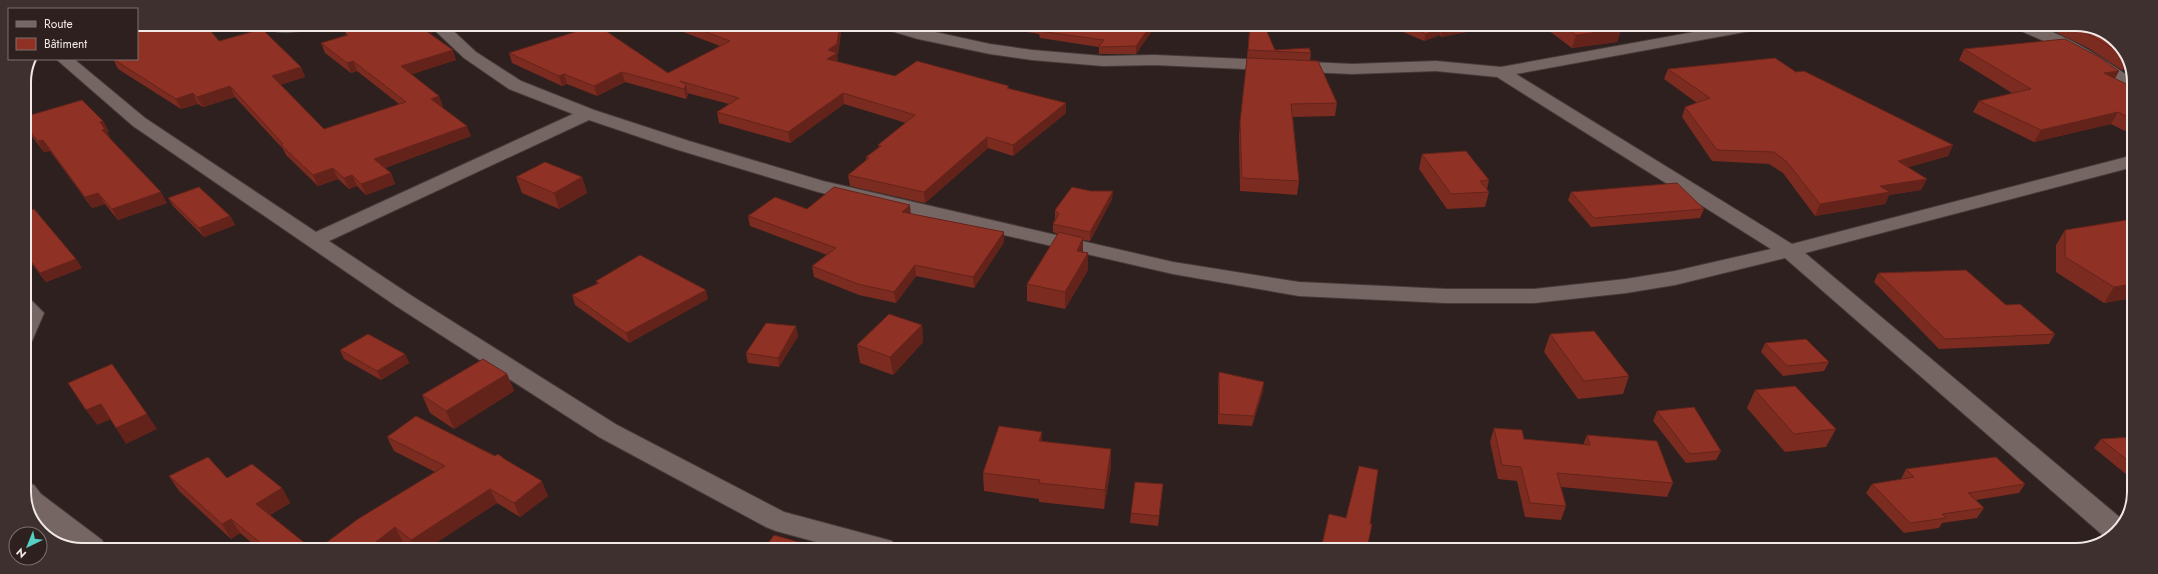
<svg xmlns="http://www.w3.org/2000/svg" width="2158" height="574" viewBox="0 0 2158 574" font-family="Jost,sans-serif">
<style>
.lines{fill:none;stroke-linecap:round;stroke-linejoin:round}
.street-casing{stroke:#463b39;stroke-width:2}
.street{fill:#766663;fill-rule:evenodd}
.wall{fill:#7b2b20}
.shaded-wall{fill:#64231a}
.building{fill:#8f3225;stroke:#64231a}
.rim{fill:none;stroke:#f2e9e7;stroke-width:2}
</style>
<rect width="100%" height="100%" fill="#2d201e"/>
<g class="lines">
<defs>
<g id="street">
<path d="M263,24H319L316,27C303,31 273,38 263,24Z"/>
<path d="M428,24H446L476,52L521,81L594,110L689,141L823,181L1173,262L1299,282L1446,289H1534L1626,279L1675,271L1771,249L1497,77L1436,71L1352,74L1155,65L1103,66L1032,60L990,54L918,39L881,28L878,25H903L990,44L1032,50L1103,56L1155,55L1352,64L1436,61L1501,67L1727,26H1758L1755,29L1750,31L1516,74L1792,244L2134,155L2133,167L1805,253L2123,520L2111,538H2106L1785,258L1675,285L1626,293L1534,303H1446L1299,296L1173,274L818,192L675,149L589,120L329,241L412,296L617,425L784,512L892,541L896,549H842L776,531L766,527L599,437L396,306L133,126L56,59H74L145,118L316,232L573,114L509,89L464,58Z"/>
<path d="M2014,26C2021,26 2030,25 2036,26C2071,37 2104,59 2134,80V93L2128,92L2094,67L2066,51L2017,29Z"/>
<path d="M24,299L32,301L44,313L32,341L24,343Z"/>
<path d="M24,482L34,485L41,494L102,540L106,548H72L33,517L24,496Z"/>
</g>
</defs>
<use href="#street" class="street-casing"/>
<use href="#street" class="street"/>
</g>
<g class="wall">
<path d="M665,25H842L838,54L837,55L838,62L895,76L1010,89L1066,113L1013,156L988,148L925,203L850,186L848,175L866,160V157L879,147L878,145L906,123L844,104L790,143L719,123L717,112L729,104L687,93L688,95L686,99L625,82L597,96L567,84L562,86L512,63L509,53L668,73L720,46Z"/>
<path d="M983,25H1156L1136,54H1099V47L1040,38L1039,34Z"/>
<path d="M1250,25L1275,50L1311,53L1310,61L1247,58Z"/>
<path d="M1387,25H1493L1492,27L1441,37L1440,35L1424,41Z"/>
<path d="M1541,25H1615L1621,29L1617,42L1572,48Z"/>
<path d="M2044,26H2091L2120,44L2130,69L2122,70L2088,48Z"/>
<path d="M345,32H434L429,33L456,60L411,74L439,96L443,107H442L471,136L385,168L391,173L395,184L366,195L357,186L349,189L338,179L318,186L286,155L283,149L235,97L203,107L198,104L181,109L118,69L113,59L219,41L301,67L305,77L280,85L324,129L399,104L357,71L351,73L325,53L321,43L346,35Z"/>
<path d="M1964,49L2115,79L2134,88V130L2125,131L2111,124L2034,142L1973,112L1979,101L2012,93L1959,60Z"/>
<path d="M1247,58L1337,103L1335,116L1293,117L1299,181L1297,195L1240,191L1239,135Z"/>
<path d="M1668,69L1796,72L1953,145L1948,156L1908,167L1927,179L1921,190L1889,195L1885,204L1815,216L1783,173L1769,164L1712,161L1682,117L1685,107L1697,103L1664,79Z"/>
<path d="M24,95L27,116L103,121L109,132H107L111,140L167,203L118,220L105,204L92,208L50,151L44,152L24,126Z"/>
<path d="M1422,154L1489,180L1487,189L1489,192L1485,207L1447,209L1419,169Z"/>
<path d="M516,177H582L587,193L559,209L522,193Z"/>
<path d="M1571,192L1704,209L1700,218L1591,227L1568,200Z"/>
<path d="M168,198L230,216L235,225L204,237L173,206Z"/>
<path d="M1112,199L1090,241L1083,240V252L1088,253V270L1065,309L1027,301V284L1058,234L1053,232V224L1055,219V210Z"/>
<path d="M807,209L911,214L1004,232V242L974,288L916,276L896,303L859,295L814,277L812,266L827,255L750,226L748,216Z"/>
<path d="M2065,230L2133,298L2104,303L2056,272V245Z"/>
<path d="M24,240L82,268L46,282L24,254Z"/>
<path d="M1878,273L2055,334L2049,344L1939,349L1874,282Z"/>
<path d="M596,281L708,299L629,343L575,305L572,295L597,284Z"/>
<path d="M922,325L923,342L893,375L860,363L857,345Z"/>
<path d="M1550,334L1629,376L1623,394L1578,399L1544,352Z"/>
<path d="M798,336L779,367L748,363L746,353Z"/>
<path d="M1765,343L1829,362L1824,371L1783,376L1761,352Z"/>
<path d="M340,350L405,354L409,363L381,380L344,359Z"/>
<path d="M1219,372L1263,391L1252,426L1218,424V382Z"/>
<path d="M507,374L514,391L454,429L430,413L422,395Z"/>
<path d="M1755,390L1836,429L1826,447L1785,452L1747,408Z"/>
<path d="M1657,411L1721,451L1716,460L1686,463L1653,421Z"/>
<path d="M1494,428L1524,439L1583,445L1587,435L1673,483L1667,497L1561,487L1566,506L1561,520L1525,517L1517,481L1498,479L1490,442Z"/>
<path d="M1042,432V442L1111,449V467L1104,509L1039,502V499L984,491L983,473Z"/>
<path d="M387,437L495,456L506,460L548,496L520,517L497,503L428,548H410L403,542L394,548H319L435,472L394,451Z"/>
<path d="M2132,437V479L2094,448L2101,439Z"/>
<path d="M1906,469L2025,484L2019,493L1976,500L1984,508L1977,518L1942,523L1939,528L1904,533L1866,493L1872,484L1901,479Z"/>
<path d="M169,476L227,478L282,488L290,503L270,515L311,548H258L240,533L231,539L179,491Z"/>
<path d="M1162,494L1158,526L1130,523L1131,513Z"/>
</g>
<g class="shaded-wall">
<path d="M423,24H432L434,32L422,35L419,26Z"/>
<path d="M451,24H462L452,27Z"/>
<path d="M840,25H842L838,54L837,55L838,63L827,59L828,50Z"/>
<path d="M1151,25H1156L1136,54V46Z"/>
<path d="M1462,25H1493L1492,27L1441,37L1442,29Z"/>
<path d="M1441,27L1440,35L1424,41L1426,34Z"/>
<path d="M1621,29L1617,42L1572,48L1576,35Z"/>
<path d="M453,50L456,60L404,77L401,66Z"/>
<path d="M353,61L357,71L351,73L347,63Z"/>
<path d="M2127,62L2130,69L2122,70Z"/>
<path d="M301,67L305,77L276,86L272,76Z"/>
<path d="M2119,71L2113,83L2104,73Z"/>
<path d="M622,72L625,82L597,96L594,86Z"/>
<path d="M564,74L567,84L562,86L559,76Z"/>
<path d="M686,85L688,95L686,99L684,89Z"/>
<path d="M230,86L235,97L203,107L197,97Z"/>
<path d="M193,93L198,104L181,109L176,99Z"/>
<path d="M843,93L844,104L790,143L788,132Z"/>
<path d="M24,95L28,122L24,123Z"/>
<path d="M439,96L443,107L435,109L431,99Z"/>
<path d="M1066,103V113L1013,156V145Z"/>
<path d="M2118,112L2111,124L2034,142L2041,130Z"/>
<path d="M2132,119H2134V127L2132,129L2125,131Z"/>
<path d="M103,121L109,132H107L111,140L108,141L102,130L100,122Z"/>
<path d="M467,126L471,136L379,170L374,159Z"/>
<path d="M987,137L988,148L925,203L924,192Z"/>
<path d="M43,140L50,151L44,152L38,141Z"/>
<path d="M1953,145L1948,156L1892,172L1898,161Z"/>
<path d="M333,168L338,179L318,186L313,175Z"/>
<path d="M391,173L395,184L366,195L361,184Z"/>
<path d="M352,175L357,186L349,189L344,178Z"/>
<path d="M582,177L587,193L559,209L554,193Z"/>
<path d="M1927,179L1921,190L1889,195L1885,204L1815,216L1820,204L1880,186Z"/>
<path d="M1113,191L1112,199L1090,241V232Z"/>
<path d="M161,192L167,203L118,220L112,209Z"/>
<path d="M98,193L105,204L92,208L85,197Z"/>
<path d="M910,205L911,215L902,212Z"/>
<path d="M230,216L235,225L204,237L199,228Z"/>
<path d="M1004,232V242L974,288L973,277Z"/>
<path d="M1083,238V255L1077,251Z"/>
<path d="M1088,253V270L1065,309V292Z"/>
<path d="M76,259L82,268L46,282L40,273Z"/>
<path d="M915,265L916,276L896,303L894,292Z"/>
<path d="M2133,284V298L2104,303L2114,287Z"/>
<path d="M706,290L708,299L629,343L626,333Z"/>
<path d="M922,325L923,342L893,375L890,357Z"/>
<path d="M796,326L798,336L779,367L778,358Z"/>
<path d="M405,354L409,363L381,380L377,371Z"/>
<path d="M507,374L514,391L454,429L446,411Z"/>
<path d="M1264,382L1263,391L1252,426L1254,416Z"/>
<path d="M101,404L111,419L97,425L86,410Z"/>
<path d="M147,414L157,429L126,444L116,428Z"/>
<path d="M1042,432V450L1039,441Z"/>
<path d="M1111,449V467L1104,509L1105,490Z"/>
<path d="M542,481L548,496L520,517L514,503Z"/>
<path d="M282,488L290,503L265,518L256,504Z"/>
<path d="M490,489L497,503L428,548H415L411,540Z"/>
<path d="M231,519L240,533L231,539L222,524Z"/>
<path d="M395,527L403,542L394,548H368Z"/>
</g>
<g class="building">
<path d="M137,24H205L219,41L262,29L301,67L272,76L324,129L406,102L353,61L347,63L321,43L348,35L345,32L372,24H423L419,26L453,50L401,66L439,96L431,99L467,126L374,159L391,173L361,184L352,175L344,178L333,168L313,175L281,145L283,144L230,86L197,97L193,93L176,99L113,59H137Z"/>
<path d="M687,25H840L837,44L828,50L837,53L827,59L895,76L917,61L1009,86L1007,88L1066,103L1013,145L987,137L924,192L848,175L869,158L866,157L881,146L878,145L915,115L843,93L788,132L717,112L739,98L680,81L686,85L684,89L622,72L594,86L564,74L559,76L509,53L587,28L595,31L603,29L668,73L730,41Z"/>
<path d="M1031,25H1151L1136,46L1103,47L1099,46L1104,40L1039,31L1041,26Z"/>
<path d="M1250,25H1264L1275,50L1309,48L1311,53L1248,50Z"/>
<path d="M1406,25H1462L1442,29L1441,27L1426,34Z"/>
<path d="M1563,25H1615L1621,29L1576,35Z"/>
<path d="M2072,26H2091L2120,44L2125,56L2094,37Z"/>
<path d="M2065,39L2099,57L2119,71L2104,73L2134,88V119H2132L2118,112L2041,130L1979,101L2031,89L1964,49Z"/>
<path d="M1247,58L1318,61L1337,103L1291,104L1299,181L1242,178L1240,122Z"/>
<path d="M1775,58L1796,72L1804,71L1953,145L1898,161L1927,179L1880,186L1890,192L1820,204L1787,162L1774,152L1717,150L1685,107L1710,98L1668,69Z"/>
<path d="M82,100L103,121L100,122L105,129L102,130L161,192L112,209L98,193L85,197L43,140L38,141L24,124V117Z"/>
<path d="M1466,151L1489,180L1480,181L1489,192L1451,194L1422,154Z"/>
<path d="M545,162L582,177L554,193L516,177Z"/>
<path d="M1677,183L1704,209L1594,218L1571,192Z"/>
<path d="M199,187L230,216L199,228L168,198Z"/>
<path d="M834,187L910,205L902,212L1004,232L973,277L915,265L894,292L858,284L812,266L836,248L748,216L775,197L807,209Z"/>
<path d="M1072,187L1091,191H1113L1090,232L1053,224L1059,214L1055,210Z"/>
<path d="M34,209L76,259L40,273L24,252V240H25L24,238V213Z"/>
<path d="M2133,219V284L2114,287L2065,257V230Z"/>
<path d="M1059,232L1083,238L1077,251L1088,253L1065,292L1027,284Z"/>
<path d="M640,255L706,290L626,333L572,295L599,283L596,281Z"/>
<path d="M1966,270L2006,305L2020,304L2055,334L1945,339L1878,273Z"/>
<path d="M889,314L922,325L890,357L857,345Z"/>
<path d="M766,323L796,326L778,358L746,353Z"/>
<path d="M1594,331L1629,376L1584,381L1550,334Z"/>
<path d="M368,334L405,354L377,371L340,350Z"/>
<path d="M1806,339L1829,362L1787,366L1765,343Z"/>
<path d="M483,359L507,374L446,411L422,395Z"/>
<path d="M112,364L147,414L116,428L101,404L86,410L68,383Z"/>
<path d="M1219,372L1264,382L1254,416L1219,414Z"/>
<path d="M1795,386L1836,429L1794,434L1755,390Z"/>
<path d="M1694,407L1721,451L1690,454L1657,411Z"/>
<path d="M416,416L495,456L498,454L506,460L542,481L514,503L490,489L411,540L395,527L368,548H319L358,519L445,466L387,437Z"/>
<path d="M999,426L1042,432L1039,441L1111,449L1105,490L1039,483L1040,480L983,473Z"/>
<path d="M1494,428L1522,430L1524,439L1590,445L1587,435L1657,441L1673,483L1557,473L1566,506L1530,503L1521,467L1502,465Z"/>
<path d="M2132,437V464L2101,439Z"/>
<path d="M208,457L227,478L252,464L282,488L256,504L311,548H267L231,519L222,524L169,476Z"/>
<path d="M1996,457L2025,484L1968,493L1984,508L1942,514L1946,518L1910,523L1872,484L1914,477L1906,469Z"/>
<path d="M1359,466L1378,470L1370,524H1372L1367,549H1321L1329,514L1346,518Z"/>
<path d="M1135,482L1163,484L1159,516L1131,513Z"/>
<path d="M774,535L823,549H764Z"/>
<path d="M841,546L851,549H839Z"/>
</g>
<path d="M0 0H2158V574H0ZM82 31H2076A51 51 0 0 1 2127 82V492A51 51 0 0 1 2076 543H82A51 51 0 0 1 31 492V82A51 51 0 0 1 82 31Z" fill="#3d302e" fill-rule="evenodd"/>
<path class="rim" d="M82 31H2076A51 51 0 0 1 2127 82V492A51 51 0 0 1 2076 543H82A51 51 0 0 1 31 492V82A51 51 0 0 1 82 31Z"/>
<rect x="8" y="8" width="130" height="52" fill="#2d201e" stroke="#7c706e"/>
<rect x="16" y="21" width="20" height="6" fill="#766663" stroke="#7c706e"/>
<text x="44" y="28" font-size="12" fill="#f2e9e7">Route</text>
<rect x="16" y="38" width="20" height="12" fill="#8f3225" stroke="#7c706e"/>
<text x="44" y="48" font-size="12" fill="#f2e9e7">Bâtiment</text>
<g transform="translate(28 546) rotate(223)"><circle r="19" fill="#2d201e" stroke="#7c706e"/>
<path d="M0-3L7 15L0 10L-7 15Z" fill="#55cec4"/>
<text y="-6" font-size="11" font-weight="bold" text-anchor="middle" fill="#f2e9e7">N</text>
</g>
</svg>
